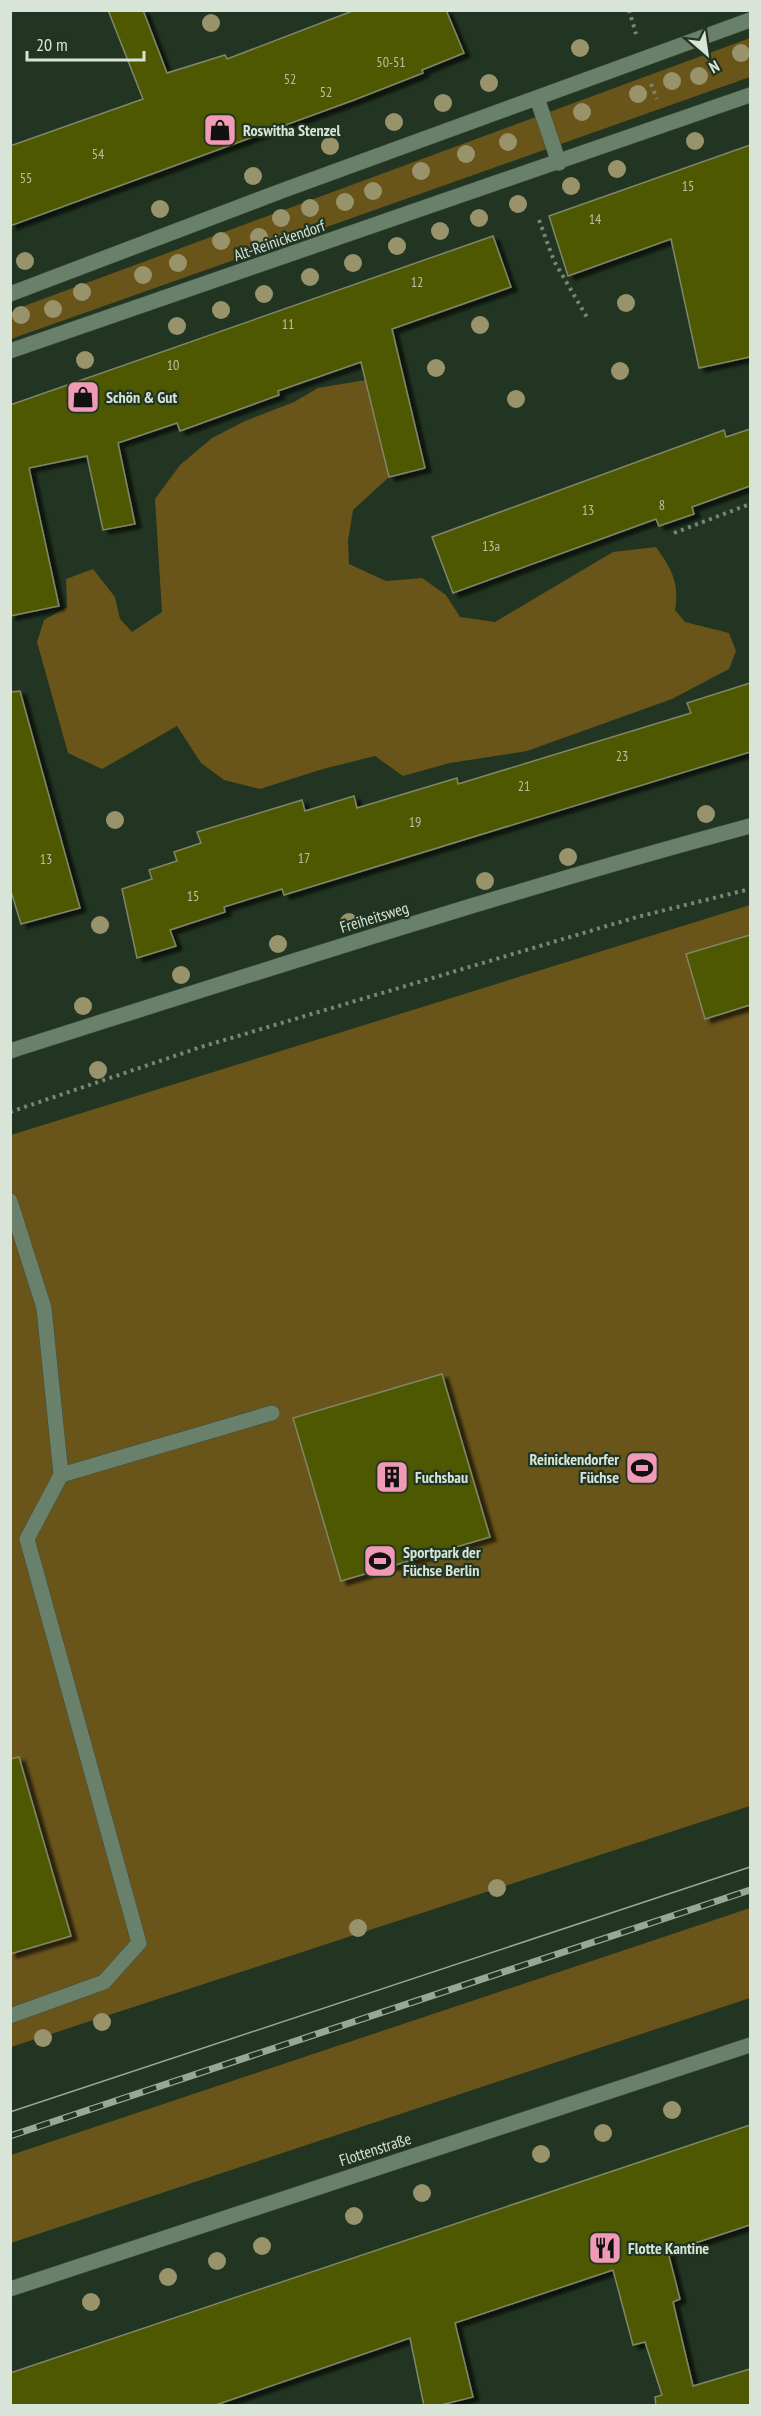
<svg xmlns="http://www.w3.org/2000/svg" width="761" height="2416" viewBox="0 0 761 2416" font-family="'PT Sans Narrow',sans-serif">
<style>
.green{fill:#69541a}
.building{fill:#4e5800;stroke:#808669;stroke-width:1.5;filter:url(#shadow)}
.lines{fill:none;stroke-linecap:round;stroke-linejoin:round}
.service-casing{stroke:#3f5040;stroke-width:16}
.minor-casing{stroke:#3f5040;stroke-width:16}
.path{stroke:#778777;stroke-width:4;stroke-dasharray:3 4.5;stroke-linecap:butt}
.service{stroke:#69806a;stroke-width:15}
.minor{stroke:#69806a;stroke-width:15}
.tram{stroke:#98a798;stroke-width:1.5}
.rail-casing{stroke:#98a798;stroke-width:7}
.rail{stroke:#213522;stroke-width:4.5;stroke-dasharray:14;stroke-linecap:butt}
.tree{fill:#98936b}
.labels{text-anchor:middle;stroke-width:4.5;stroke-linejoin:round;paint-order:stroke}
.number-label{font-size:14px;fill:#b6c1a2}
.poi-label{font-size:16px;font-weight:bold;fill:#d8e4d8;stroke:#213522;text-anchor:start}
.street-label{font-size:16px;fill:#d8e4d8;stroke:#213522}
</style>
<defs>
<filter id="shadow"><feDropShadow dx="6" dy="4" stdDeviation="1.5" flood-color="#0009"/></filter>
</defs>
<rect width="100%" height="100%" fill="#213522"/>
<g class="green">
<path d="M750,38V77L11,339L10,313L24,306Z"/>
<path d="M366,380L389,477L353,510L348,541L349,564L386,581L422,578L446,595L460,617L495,622L613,552L656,547C671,568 680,583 675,610L685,622L729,633L736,651L729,669L672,699L527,751L450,763L403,776L375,756L323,769L260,789L224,780L201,763L177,726L102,769L68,753L37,642L44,620L67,607L66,579L93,569L115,597L120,619L132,632L162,612L155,499L180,465L212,438L245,421L294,402L318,388Z"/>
<path d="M750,905V1806L11,2047V1135Z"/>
<path d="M750,1908V1998L11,2243V2155Z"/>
</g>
<g class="building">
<path d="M108,10H143L167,73L225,55L227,59L355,10H446L464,53L422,70L423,73L354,100L10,226V146L143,99Z"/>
<path d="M750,145V357L699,368L671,239L568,276L549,216Z"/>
<path d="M493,236L511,287L392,329L425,468L389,477L361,362L278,391L279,395L180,431L177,423L118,443L135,524L103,530L87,456L29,468L59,606L10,616V405Z"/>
<path d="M750,429V486L692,507L694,514L659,526L656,519L453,593L432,537L724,430L726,437Z"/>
<path d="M750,683V752L284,895L282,889L224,907L225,912L170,930L176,946L137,958L122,889L152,879L149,870L177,861L174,852L201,843L197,832L302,800L305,811L354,796L357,808L457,778L458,784L691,713L687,703Z"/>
<path d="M20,691L80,908L21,924L10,888V692Z"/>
<path d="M750,935V1005L705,1019L686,954Z"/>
<path d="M442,1374L490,1537L341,1581L293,1418Z"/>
<path d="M19,1757L71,1936L10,1954V1759Z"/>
<path d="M750,2125V2225L668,2252L680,2299L673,2302L693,2386L750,2369V2406H656L655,2397L662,2395L645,2342L633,2345L613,2270L455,2323L473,2397L437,2406H424L410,2338L213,2406H10V2373Z"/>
</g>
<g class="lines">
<defs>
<g id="service">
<path d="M10,1201L44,1308L61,1475L272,1413"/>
<path d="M10,2016L104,1982L139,1943L27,1539L61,1475"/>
</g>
<g id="minor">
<path d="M537,98L559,163"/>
<path d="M10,294L284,190L750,20"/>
<path d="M10,351L750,95"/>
<path d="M10,1051C256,973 501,893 750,826"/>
<path d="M10,2289L750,2045"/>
</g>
</defs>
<use href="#service" class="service-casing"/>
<use href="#minor" class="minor-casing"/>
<g class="path">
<path d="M629,10L636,34"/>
<path d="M651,84L657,99"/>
<path d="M539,220L554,261L588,319"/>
<path d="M674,533L750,504"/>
<path d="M10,1112L201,1047L637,917L750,889"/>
</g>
<use href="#service" class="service"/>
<use href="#minor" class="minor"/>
<path class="tram" d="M10,2112L750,1867"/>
<defs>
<path id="rail" d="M10,2136L750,1890"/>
</defs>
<use href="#rail" class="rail-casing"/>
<use href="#rail" class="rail"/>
</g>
<g class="tree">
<circle cx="211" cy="23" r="9"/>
<circle cx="580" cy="48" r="9"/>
<circle cx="741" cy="53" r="9"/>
<circle cx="699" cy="76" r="9"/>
<circle cx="672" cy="81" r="9"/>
<circle cx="489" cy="83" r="9"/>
<circle cx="638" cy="94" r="9"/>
<circle cx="443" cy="103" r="9"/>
<circle cx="582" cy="112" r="9"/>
<circle cx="394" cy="122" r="9"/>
<circle cx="695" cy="141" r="9"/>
<circle cx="508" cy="142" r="9"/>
<circle cx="330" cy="146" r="9"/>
<circle cx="466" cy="154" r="9"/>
<circle cx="617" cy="169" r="9"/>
<circle cx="421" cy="171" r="9"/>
<circle cx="253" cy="176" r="9"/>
<circle cx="571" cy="186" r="9"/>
<circle cx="373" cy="191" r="9"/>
<circle cx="345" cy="202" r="9"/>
<circle cx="518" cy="204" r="9"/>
<circle cx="310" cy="208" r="9"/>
<circle cx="160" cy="209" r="9"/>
<circle cx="281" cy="218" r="9"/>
<circle cx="479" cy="218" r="9"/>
<circle cx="440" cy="231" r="9"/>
<circle cx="259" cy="237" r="9"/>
<circle cx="221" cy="241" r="9"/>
<circle cx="397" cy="246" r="9"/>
<circle cx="25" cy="261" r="9"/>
<circle cx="178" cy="263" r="9"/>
<circle cx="353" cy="263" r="9"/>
<circle cx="143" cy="275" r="9"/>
<circle cx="310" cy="277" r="9"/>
<circle cx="82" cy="292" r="9"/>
<circle cx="264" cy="294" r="9"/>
<circle cx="626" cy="303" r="9"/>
<circle cx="53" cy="309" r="9"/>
<circle cx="221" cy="310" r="9"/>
<circle cx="21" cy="315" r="9"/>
<circle cx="480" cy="325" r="9"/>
<circle cx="177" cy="326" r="9"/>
<circle cx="85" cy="360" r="9"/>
<circle cx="436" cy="368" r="9"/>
<circle cx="620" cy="371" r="9"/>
<circle cx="516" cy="399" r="9"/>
<circle cx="706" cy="814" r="9"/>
<circle cx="115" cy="820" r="9"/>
<circle cx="568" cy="857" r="9"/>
<circle cx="485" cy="881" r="9"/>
<circle cx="349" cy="922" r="9"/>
<circle cx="100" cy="925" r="9"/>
<circle cx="278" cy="944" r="9"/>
<circle cx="181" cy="975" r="9"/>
<circle cx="83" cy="1006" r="9"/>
<circle cx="98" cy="1070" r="9"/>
<circle cx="497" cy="1888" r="9"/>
<circle cx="358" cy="1928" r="9"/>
<circle cx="102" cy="2022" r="9"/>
<circle cx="43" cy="2038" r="9"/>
<circle cx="672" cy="2110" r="9"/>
<circle cx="603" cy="2133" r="9"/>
<circle cx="541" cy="2154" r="9"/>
<circle cx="422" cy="2193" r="9"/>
<circle cx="354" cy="2216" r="9"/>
<circle cx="262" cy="2246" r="9"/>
<circle cx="217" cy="2261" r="9"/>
<circle cx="168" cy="2277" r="9"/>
<circle cx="91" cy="2302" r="9"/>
</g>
<defs>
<symbol id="shop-square" viewBox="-11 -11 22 22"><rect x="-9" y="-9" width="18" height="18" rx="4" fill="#f09ab5" stroke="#213522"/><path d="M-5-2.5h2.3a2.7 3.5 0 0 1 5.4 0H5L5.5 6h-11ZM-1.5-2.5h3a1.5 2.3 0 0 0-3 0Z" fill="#111"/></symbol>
<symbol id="stadium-square" viewBox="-11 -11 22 22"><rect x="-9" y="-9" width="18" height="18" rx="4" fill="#f09ab5" stroke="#213522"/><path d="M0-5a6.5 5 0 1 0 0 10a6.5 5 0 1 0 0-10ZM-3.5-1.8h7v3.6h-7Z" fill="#111"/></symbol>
<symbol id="building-square" viewBox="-11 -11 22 22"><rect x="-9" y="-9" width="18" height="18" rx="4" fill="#f09ab5" stroke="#213522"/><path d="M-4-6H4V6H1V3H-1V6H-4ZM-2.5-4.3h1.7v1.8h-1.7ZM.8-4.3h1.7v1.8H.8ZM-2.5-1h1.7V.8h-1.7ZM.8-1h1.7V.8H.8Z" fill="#111"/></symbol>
<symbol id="restaurant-square" viewBox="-11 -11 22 22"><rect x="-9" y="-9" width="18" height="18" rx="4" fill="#f09ab5" stroke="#213522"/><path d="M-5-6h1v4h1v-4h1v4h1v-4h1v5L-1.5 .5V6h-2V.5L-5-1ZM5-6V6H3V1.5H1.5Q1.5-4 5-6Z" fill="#111"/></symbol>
</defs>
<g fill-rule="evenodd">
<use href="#shop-square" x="201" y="111" width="38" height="38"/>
<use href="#shop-square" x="64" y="378" width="38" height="38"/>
<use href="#stadium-square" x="623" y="1449" width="38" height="38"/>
<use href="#building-square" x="373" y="1458" width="38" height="38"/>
<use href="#stadium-square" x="361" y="1542" width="38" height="38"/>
<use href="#restaurant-square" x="586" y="2229" width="38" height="38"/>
</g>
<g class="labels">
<g class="number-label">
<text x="391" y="67">50-51</text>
<text x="290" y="84">52</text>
<text x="326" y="97">52</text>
<text x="98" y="159">54</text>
<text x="26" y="183">55</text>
<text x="688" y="191">15</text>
<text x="595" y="224">14</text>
<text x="417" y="287">12</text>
<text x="288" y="329">11</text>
<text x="173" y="370">10</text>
<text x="662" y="510">8</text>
<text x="588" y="515">13</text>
<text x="491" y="551">13a</text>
<text x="622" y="761">23</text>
<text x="524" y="791">21</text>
<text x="415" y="827">19</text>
<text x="304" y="863">17</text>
<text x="46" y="864">13</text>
<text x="193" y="901">15</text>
</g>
<g class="poi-label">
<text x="243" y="136">Roswitha Stenzel</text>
<text x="106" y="403">Schön &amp; Gut</text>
<text x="619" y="1465" text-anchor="end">Reinickendorfer<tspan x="619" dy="18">Füchse</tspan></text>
<text x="415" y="1483">Fuchsbau</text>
<text x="403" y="1558">Sportpark der<tspan x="403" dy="18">Füchse Berlin</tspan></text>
<text x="628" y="2254">Flotte Kantine</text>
</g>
<g class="street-label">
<text transform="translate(279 240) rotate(-19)" y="6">Alt-Reinickendorf</text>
<text transform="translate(374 917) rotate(-17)" y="6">Freiheitsweg</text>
<text transform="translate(375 2149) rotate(-18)" y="6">Flottenstraße</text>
</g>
</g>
<rect width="761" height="2416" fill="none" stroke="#d8e4d8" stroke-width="24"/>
<g transform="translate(707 54) rotate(151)" stroke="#213522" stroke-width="4.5" paint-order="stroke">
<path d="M0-4.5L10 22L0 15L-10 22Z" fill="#d8e4d8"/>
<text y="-9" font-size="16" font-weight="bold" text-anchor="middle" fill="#d8e4d8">N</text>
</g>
<path d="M27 51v9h117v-9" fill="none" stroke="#d8e4d8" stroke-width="3"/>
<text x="36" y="51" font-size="18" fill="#d8e4d8" stroke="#213522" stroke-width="4.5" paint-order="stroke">20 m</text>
</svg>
